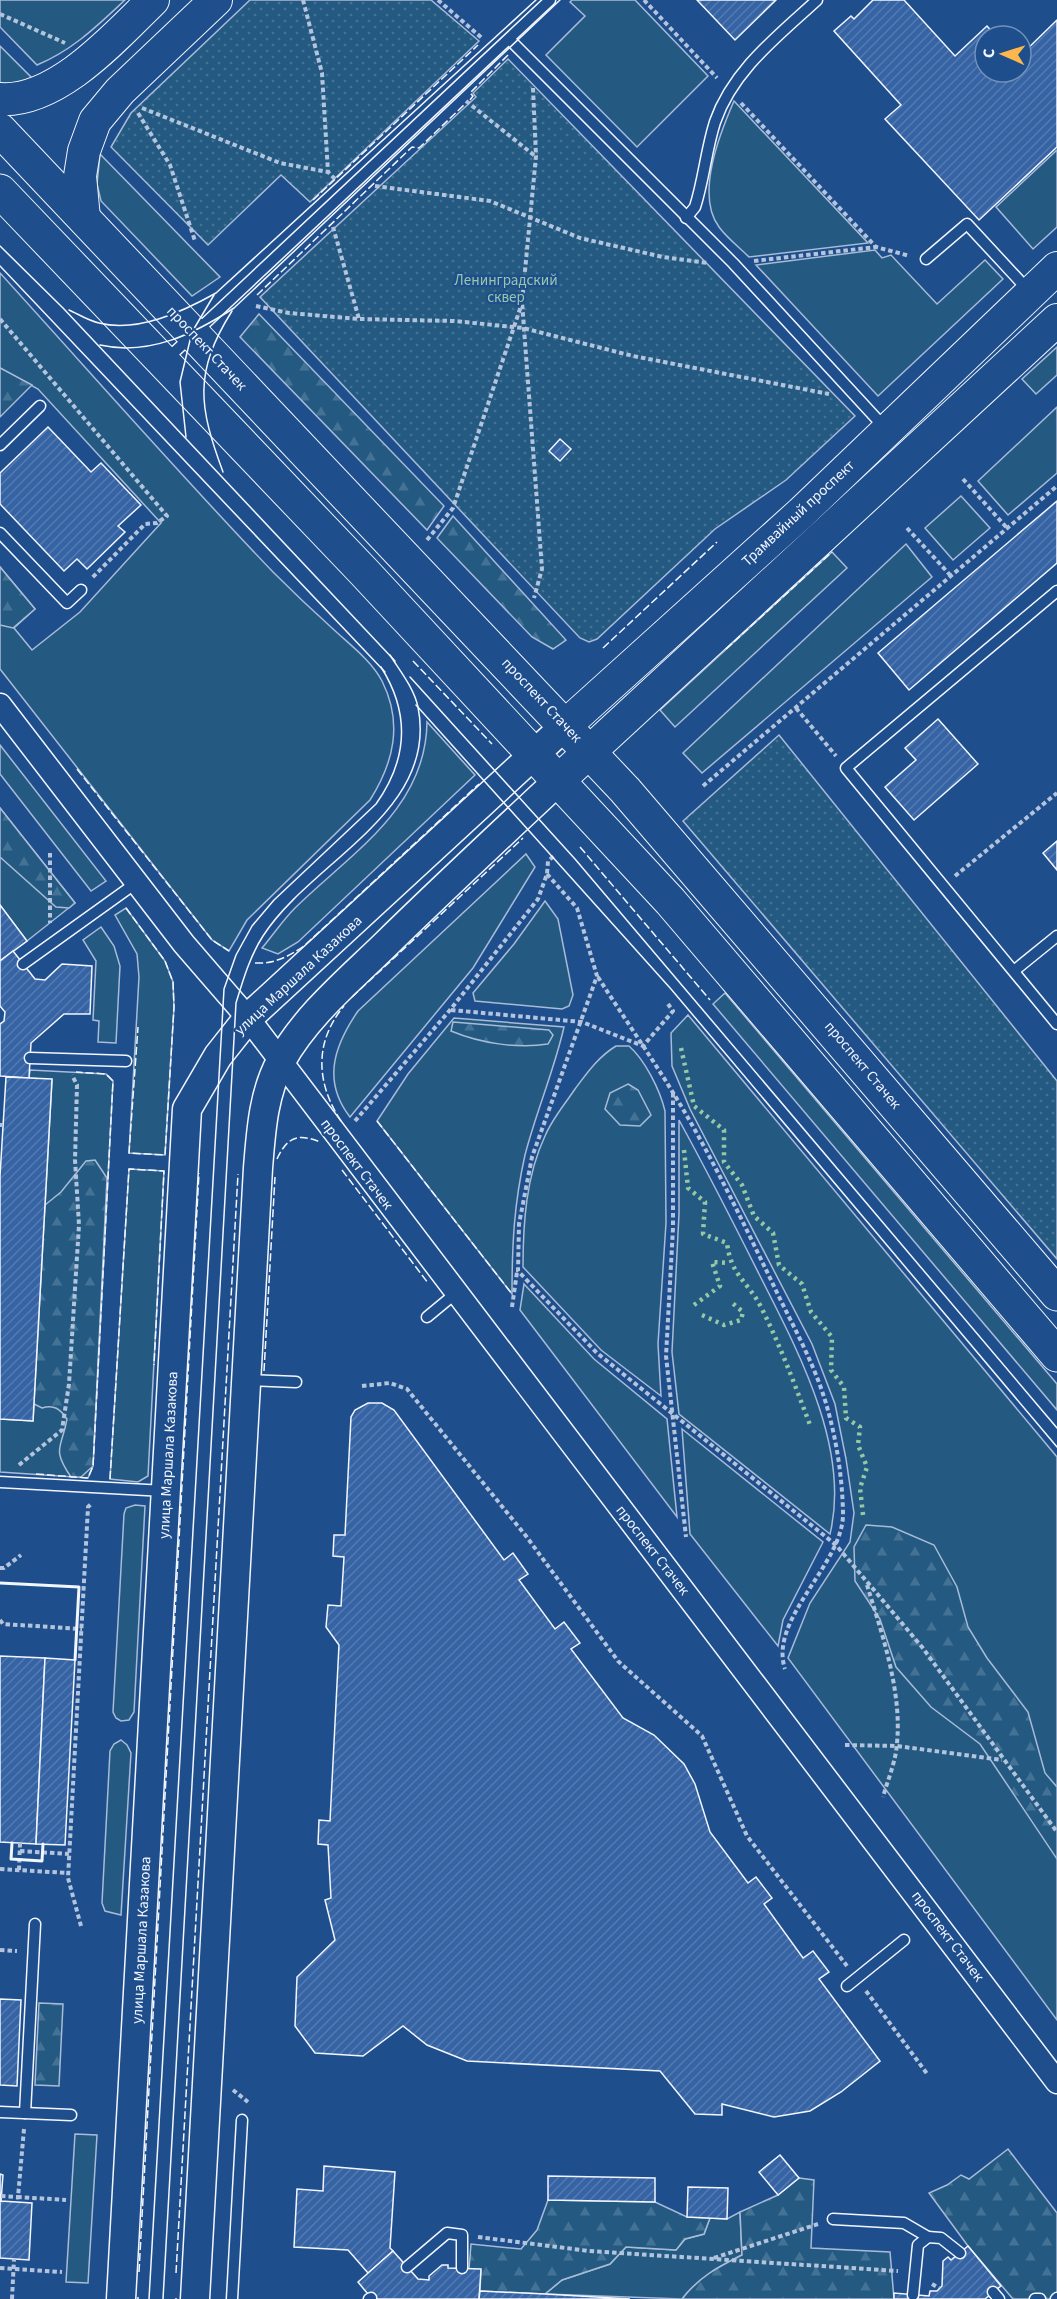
<svg xmlns="http://www.w3.org/2000/svg" width="1057" height="2299" viewBox="0 0 1057 2299" font-family="'Source Sans 3',sans-serif">
<style>
.grass{fill:#245a82;stroke:#a8bbd7;stroke-width:1.5}
.forest{fill:url(#forest-firs);stroke:#a8bbd7;stroke-width:1.5}
.park{fill:url(#park-dots);stroke:#a8bbd7;stroke-width:1.5}
.building{fill:url(#building-hatch);stroke:#f2f6ff;stroke-width:1.5}
.lines{fill:none;stroke-linecap:round;stroke-linejoin:round}
.service-casing{stroke:#f2f6ff;stroke-width:13}
.minor-casing{stroke:#f2f6ff;stroke-width:25}
.tertiary-casing{stroke:#f2f6ff;stroke-width:31}
.secondary-casing{stroke:#f2f6ff;stroke-width:34}
.primary-casing{stroke:#f2f6ff;stroke-width:35}
.path{stroke:#b3c4dc;stroke-width:4;stroke-dasharray:4.5 3;stroke-linecap:butt}
.service{stroke:#1f4e8c;stroke-width:10}
.minor{stroke:#1f4e8c;stroke-width:22}
.tertiary{stroke:#1f4e8c;stroke-width:28}
.secondary{stroke:#1f4e8c;stroke-width:32}
.primary{stroke:#1f4e8c;stroke-width:33}
.tram{stroke:#f2f6ff;stroke-width:1.5}
.hedge{stroke:#97c8a6;stroke-width:4.5;stroke-dasharray:3 4.5;stroke-linecap:butt}
.fence{stroke:#f2f6ff;stroke-width:1.5;stroke-dasharray:8 3;stroke-linecap:butt}
.wall{stroke:#f2f6ff;stroke-width:3}
.labels{text-anchor:middle;stroke-width:4.5;stroke-linejoin:round;paint-order:stroke}
.park-label{font-size:15px;fill:#97c8a6;stroke:#1f4e8c}
.street-label{font-size:15px;fill:#f2f6ff;stroke:#1f4e8c}
</style>
<defs>
<pattern id="forest-firs" width="22" height="20" patternUnits="userSpaceOnUse" patternTransform="scale(1.5)"><rect width="22" height="20" fill="#245a82"/><path d="M5 1l3.5 6h-7zM16 11l3.5 6h-7z" fill="#447295"/></pattern>
<pattern id="park-dots" width="8" height="8" patternUnits="userSpaceOnUse" patternTransform="scale(1.5)"><rect width="8" height="8" fill="#245a82"/><path d="M2 2h.1M6 6h.1" fill="none" stroke="#447295" stroke-width="1.8" stroke-linecap="round"/></pattern>
<pattern id="building-hatch" width="6" height="6" patternUnits="userSpaceOnUse" patternTransform="scale(1.5)"><rect width="6" height="6" fill="#3563a3"/><path d="M-1 1l2-2M0 6l6-6M5 7l2-2" fill="none" stroke="#537ab1"/></pattern>
</defs>
<rect width="100%" height="100%" fill="#1f4e8c"/>
<g class="grass">
<path d="M0,0H125C97,26 73,50 37,65L0,27Z"/>
<path d="M572,0H635L708,76L637,147L546,55L585,16L570,2Z"/>
<path d="M0,46L32,78L14,84H0Z"/>
<path d="M734,101L868,243L749,257C740,248 727,238 719,227C695,195 720,133 734,101Z"/>
<path d="M1057,150V227L1033,249L996,207Z"/>
<path d="M100,154L220,277L192,296L101,201L97,184Z"/>
<path d="M875,250L882,258L891,255L937,304L985,260L1003,279L878,396L756,265Z"/>
<path d="M0,273C91,373 179,474 273,572C292,591 312,610 332,628C349,644 371,660 382,681C403,723 394,762 370,800L247,920L229,951L212,940L0,669V567L35,609L14,628L32,650L80,612L161,523L38,389L0,368Z"/>
<path d="M1057,347V375L1036,394L1022,379Z"/>
<path d="M1057,407V473L1008,515L978,481Z"/>
<path d="M961,496L990,528L953,560L925,528Z"/>
<path d="M906,544L932,577L702,773L683,753Z"/>
<path d="M832,552L847,568L675,727L660,710Z"/>
<path d="M427,722L475,775L298,942L278,954L262,948C273,935 283,920 295,908C351,853 426,809 427,722Z"/>
<path d="M0,745L106,881L91,891L0,774Z"/>
<path d="M0,808L75,903L27,941L0,905Z"/>
<path d="M526,854L535,867L473,968L350,1117C322,1081 334,1046 358,1011Z"/>
<path d="M545,901L558,919L573,995L569,1006L562,1009L475,1001L473,993L514,944Z"/>
<path d="M126,908L165,961L173,982L174,1007L165,1155L129,1153L139,977L137,954L115,915Z"/>
<path d="M101,927L114,946L120,966L116,1043L98,1042L99,1021L93,1020L96,961L83,940Z"/>
<path d="M725,993L1057,1384V1410L713,1004Z"/>
<path d="M688,1015L1057,1457V2020L788,1658L810,1603L850,1542L854,1513L846,1459L835,1404L812,1344L690,1109L672,1066L671,1033Z"/>
<path d="M454,1018L564,1027C554,1071 536,1112 525,1155C514,1204 512,1245 512,1294L377,1121L408,1074Z"/>
<path d="M616,1046H629C645,1060 660,1090 665,1111L666,1223L658,1344L661,1396L601,1350L523,1267C523,1224 526,1176 545,1136C552,1119 565,1104 575,1089C587,1073 598,1057 616,1046Z"/>
<path d="M30,1070L106,1074L113,1081L93,1466L88,1478L0,1472V1419L33,1421L34,1404L52,1080L29,1078Z"/>
<path d="M679,1120C707,1171 733,1222 759,1274C797,1349 851,1448 830,1534L679,1414L672,1352L679,1214Z"/>
<path d="M129,1169L164,1171L148,1476L138,1482L110,1479Z"/>
<path d="M524,1284L594,1359L667,1419L677,1517L520,1310Z"/>
<path d="M682,1429L823,1542L783,1620L778,1646L690,1534Z"/>
<path d="M135,1505L145,1506L134,1712L129,1720L121,1721L116,1718L113,1712L124,1514L126,1508Z"/>
<path d="M121,1740L127,1745L131,1753L121,1915L105,1911L102,1903L110,1751L114,1744Z"/>
<path d="M75,2134L97,2135L88,2283L66,2282Z"/>
<path d="M740,2212L742,2255C718,2267 699,2277 682,2299L545,2294L562,2280L610,2264L626,2247L676,2250L685,2239L704,2234L710,2218L727,2219Z"/>
</g>
<g class="forest">
<path d="M259,314L444,506L427,530L240,337Z"/>
<path d="M0,368L32,385L0,417Z"/>
<path d="M453,516L566,640L553,649L532,637L437,538Z"/>
<path d="M0,567L35,609L13,628L0,625Z"/>
<path d="M0,808L75,903L69,908L56,907L0,857Z"/>
<path d="M453,1022L549,1030L553,1035L548,1044C517,1049 480,1043 451,1031Z"/>
<path d="M628,1084L638,1090L651,1115L640,1126L620,1125L605,1109L610,1093Z"/>
<path d="M95,1160L107,1178L93,1466L81,1477H71C51,1448 62,1448 67,1419C60,1409 54,1404 42,1408L34,1404L45,1205L61,1192L86,1161Z"/>
<path d="M866,1525L892,1527L934,1545L957,1587L968,1627L987,1658L1028,1712L1045,1773L1057,1787V1859L980,1744L931,1707L896,1667L880,1619L855,1581L854,1547Z"/>
<path d="M39,2003L63,2004L59,2086L35,2085Z"/>
<path d="M1008,2149L1057,2213V2299H1013L968,2246L929,2193L947,2185L961,2175L969,2179Z"/>
<path d="M799,2178L814,2180L811,2248L890,2252L894,2299H682C699,2277 718,2267 742,2255L740,2212L778,2195Z"/>
<path d="M548,2200L655,2202L687,2217L710,2218L704,2234L685,2239L676,2250L626,2247L610,2264L562,2280L545,2294L480,2291L481,2270L469,2269L471,2244L521,2249L537,2230Z"/>
</g>
<g class="park">
<path d="M250,0H431L479,41L310,202L281,175L208,245L111,147L131,113Z"/>
<path d="M508,59L855,416L786,480L715,529L597,639L589,642L580,638L260,297L476,97L473,93Z"/>
<path d="M779,735L1057,1081V1259L683,821Z"/>
</g>
<g class="building">
<path d="M697,0H776L735,40Z"/>
<path d="M873,0H904L955,56L987,26L996,36H985V72H1021V55L1057,20V147L979,220L885,119L901,105L834,31L851,16L854,19Z"/>
<path d="M48,427L91,472L101,463L141,505L118,526L125,532L87,569L77,559L64,571L0,504V473Z"/>
<path d="M560,439L571,449L560,461L549,451Z"/>
<path d="M1057,501V563L909,690L878,653Z"/>
<path d="M938,719L978,764L914,820L885,787L916,760L905,748Z"/>
<path d="M1057,841V870L1043,853Z"/>
<path d="M0,905L27,941L0,961Z"/>
<path d="M13,951L35,979L45,980L62,964L92,966L90,1014H64L31,1043L29,1078L0,1076V1024L4,1021L5,1012L0,1006V961Z"/>
<path d="M6,1077L52,1079L33,1421L0,1419V1176Z"/>
<path d="M368,1403H382L394,1410L504,1560L513,1553L528,1574L519,1580L555,1629L564,1622L580,1643L571,1649L623,1718L654,1735L684,1764L695,1784L710,1832L748,1883L756,1877L772,1898L764,1904L803,1958L813,1951L829,1972L819,1979L880,2061L841,2092L810,2111L774,2117L722,2104V2115L695,2114L660,2071L467,2061L427,2045L403,2026L363,2056L315,2053L295,2026L297,1977L335,1940L325,1900L331,1898L328,1845L318,1844L319,1820L330,1821L339,1645L326,1627L328,1605L341,1606L344,1557L333,1556L334,1535H345L351,1417L355,1410Z"/>
<path d="M0,1656L45,1658L36,1844L0,1842Z"/>
<path d="M45,1658L75,1660L65,1845L36,1844Z"/>
<path d="M0,1999L21,2000L17,2086L0,2085Z"/>
<path d="M780,2155L799,2178L778,2195L759,2172Z"/>
<path d="M324,2166L395,2172L390,2248L393,2251L368,2273L348,2250L294,2247L297,2189L323,2191Z"/>
<path d="M0,2174L3,2175L1,2201L32,2203L29,2260L0,2258Z"/>
<path d="M548,2176L655,2178V2202L548,2200Z"/>
<path d="M688,2187L728,2188L727,2219L687,2217Z"/>
<path d="M968,2246L1001,2286L985,2299H894V2293L929,2296L930,2291H937L942,2286L943,2261L948,2257L951,2260Z"/>
<path d="M393,2251L418,2279L429,2280V2276L442,2265H448V2268L481,2269L479,2299H372L358,2282Z"/>
<path d="M480,2291L545,2294L630,2299H479Z"/>
</g>
<g class="lines">
<defs>
<g id="service">
<path d="M509,39L733,263L886,429"/>
<path d="M686,218L695,207C704,179 706,150 715,122C733,70 778,36 817,0"/>
<path d="M926,259L967,224L1030,292"/>
<path d="M167,359L550,0"/>
<path d="M0,445L40,406"/>
<path d="M0,533L67,603L81,590"/>
<path d="M1057,591L846,768L1057,1024"/>
<path d="M23,964L136,883"/>
<path d="M1015,970L1057,936"/>
<path d="M30,1058L126,1061"/>
<path d="M427,1317L456,1293"/>
<path d="M248,1380L296,1382"/>
<path d="M0,1482L165,1491"/>
<path d="M847,1986L904,1940"/>
<path d="M0,2112L71,2115"/>
<path d="M25,2113L35,1924"/>
<path d="M833,2219L904,2223L928,2237"/>
<path d="M407,2267L447,2233L462,2235V2268"/>
<path d="M993,2292L999,2299"/>
<path d="M913,2295L918,2245L928,2237L941,2238L960,2253"/>
<path d="M232,2299L242,2120"/>
<path d="M369,2299L371,2298"/>
<path d="M1035,2299H1040"/>
<path d="M1056,2299L1057,2298"/>
</g>
<path id="minor" d="M0,705L184,944L248,1018L1057,2082"/>
<g id="tertiary">
<path d="M121,2299L187,1109L218,1056L248,1018L566,725"/>
<path d="M195,2299L258,1168C261,1132 263,1094 281,1061C305,1017 348,981 384,946C441,890 500,835 559,780"/>
</g>
<g id="secondary">
<path d="M0,99C57,103 116,36 153,0"/>
<path d="M84,218L80,176L84,151L95,121L120,91L216,0"/>
<path d="M566,725L801,513L1057,268"/>
<path d="M559,780L1057,320"/>
</g>
<g id="primary">
<path d="M0,130L625,790L1057,1294"/>
<path d="M0,191L364,572L670,901L1057,1355"/>
</g>
</defs>
<use href="#service" class="service-casing"/>
<use href="#minor" class="minor-casing"/>
<use href="#tertiary" class="tertiary-casing"/>
<use href="#secondary" class="secondary-casing"/>
<use href="#primary" class="primary-casing"/>
<g class="path">
<path d="M303,0L322,73L328,172L335,179"/>
<path d="M438,0L483,39"/>
<path d="M644,0L717,78"/>
<path d="M0,14L65,43"/>
<path d="M533,88L536,156L522,302L542,569L534,598"/>
<path d="M466,101L535,156"/>
<path d="M741,103L876,247L910,256"/>
<path d="M142,108L280,163L328,172"/>
<path d="M138,113L170,165L195,241"/>
<path d="M375,186L490,201L580,238L663,257L708,263"/>
<path d="M333,227L359,319"/>
<path d="M754,261L876,247"/>
<path d="M256,306L289,313L359,319L454,321L523,328L633,356L829,394"/>
<path d="M0,319L167,516L157,523L145,524L92,578"/>
<path d="M963,479L1007,528"/>
<path d="M907,528L951,576"/>
<path d="M427,540L453,508L521,306"/>
<path d="M796,708L836,756"/>
<path d="M703,786L1057,486"/>
<path d="M50,853V923"/>
<path d="M547,874L577,908L597,976L532,1157L519,1224L518,1271L597,1353L836,1545L922,1647L1057,1832"/>
<path d="M955,876L1057,793"/>
<path d="M598,977C622,1015 648,1052 672,1091C708,1149 741,1218 771,1280C785,1310 801,1339 814,1370C832,1412 842,1466 843,1512C845,1563 768,1618 785,1669"/>
<path d="M451,1010L582,1022L643,1046L673,1011L668,1004"/>
<path d="M673,1093V1228L666,1356L686,1537"/>
<path d="M355,1121L450,1010L538,899L547,874L548,861L554,856"/>
<path d="M0,1125H3"/>
<path d="M512,1307L517,1272"/>
<path d="M362,1386L390,1383L407,1389L526,1536L618,1661L702,1736L747,1836L847,1966"/>
<path d="M19,1465L62,1430L69,1384L79,1225L75,1160L77,1085L72,1075"/>
<path d="M0,1568H4L21,1555"/>
<path d="M867,1585C882,1634 902,1691 897,1743C896,1761 888,1779 883,1797"/>
<path d="M0,1620L3,1624L82,1629"/>
<path d="M845,1745L897,1746L1002,1760"/>
<path d="M20,1851L69,1854"/>
<path d="M0,1869L68,1873"/>
<path d="M19,1870L20,1843"/>
<path d="M81,1926L68,1878L88,1507L91,1504"/>
<path d="M0,1950L17,1951"/>
<path d="M866,1991L928,2075"/>
<path d="M233,2090L248,2102"/>
<path d="M24,2129L18,2197L66,2200"/>
<path d="M1,2196L18,2197L19,2202"/>
<path d="M478,2237L589,2251L898,2271"/>
<path d="M714,2258L818,2224"/>
<path d="M0,2268L62,2272"/>
<path d="M932,2284L939,2288"/>
<path d="M12,2299L14,2259"/>
</g>
<use href="#service" class="service"/>
<use href="#minor" class="minor"/>
<use href="#tertiary" class="tertiary"/>
<use href="#secondary" class="secondary"/>
<use href="#primary" class="primary"/>
<g class="tram">
<path d="M0,246L63,308L395,661"/>
<path d="M0,266L385,672"/>
<path d="M69,310C78,314 89,321 99,323C138,333 184,311 216,293L536,0"/>
<path d="M100,345C149,356 194,334 234,308L560,0"/>
<path d="M186,437L180,382L192,332L214,295"/>
<path d="M223,472C199,407 193,373 232,311"/>
<path d="M410,677L575,859L1057,1428"/>
<path d="M416,705L671,989L1057,1447"/>
<path d="M149,2299L224,989L236,955L252,926L274,900L376,804C408,759 410,713 381,667"/>
<path d="M163,2299L236,1003C243,980 250,956 263,936C311,861 439,812 418,707C414,688 400,671 390,655"/>
</g>
<g class="hedge">
<path d="M681,1048L694,1106L724,1130V1162L742,1185L754,1216L773,1233L779,1265L802,1284L811,1312L832,1337L831,1370L844,1387L846,1418L860,1427L858,1445L867,1467L860,1488L863,1515"/>
<path d="M684,1150L688,1188L705,1202L703,1234L727,1243C731,1276 747,1280 761,1307C780,1345 795,1385 810,1425"/>
<path d="M694,1305L720,1286L712,1262L729,1263"/>
<path d="M702,1315L724,1325L741,1320L743,1312L730,1301"/>
</g>
<g class="fence">
<path d="M470,100L473,96L470,93L508,55"/>
<path d="M313,200L478,45"/>
<path d="M257,295L412,147L419,148L465,104"/>
<path d="M603,648L717,542"/>
<path d="M726,649L832,552"/>
<path d="M413,661L492,744"/>
<path d="M77,769L212,940L229,951"/>
<path d="M580,847L710,1000"/>
<path d="M126,908L165,961L173,982L174,1007L165,1155L129,1153L138,1027"/>
<path d="M255,963C274,964 288,957 304,946L479,784"/>
<path d="M352,997L523,838"/>
<path d="M341,1121C316,1083 314,1042 344,1006"/>
<path d="M377,1121L512,1294"/>
<path d="M277,1159C287,1137 298,1133 320,1142"/>
<path d="M342,1170L428,1283"/>
<path d="M264,1371L275,1177"/>
<path d="M36,1474L88,1478L93,1466L113,1081L106,1074L76,1072"/>
<path d="M110,1479L129,1169L164,1171L154,1365"/>
<path d="M139,2272L199,1173"/>
<path d="M176,2273L238,1174"/>
<path d="M138,2299V2297"/>
<path d="M176,2299V2298"/>
</g>
<g class="wall">
<path d="M0,1583L79,1587L75,1660"/>
<path d="M12,1843L11,1859L42,1861L43,1844"/>
</g>
</g>
<g class="labels">
<g class="park-label">
<text x="506" y="285">Ленинградский<tspan x="506" dy="17">сквер</tspan></text>
</g>
<g class="street-label">
<text transform="translate(207 348) rotate(47)" y="5">проспект Стачек</text>
<text transform="translate(798 513) rotate(-43)" y="5">Трамвайный проспект</text>
<text transform="translate(542 700) rotate(47)" y="5">проспект Стачек</text>
<text transform="translate(298 975) rotate(-43)" y="5">улица Маршала Казакова</text>
<text transform="translate(863 1065) rotate(50)" y="5">проспект Стачек</text>
<text transform="translate(357 1164) rotate(53)" y="5">проспект Стачек</text>
<text transform="translate(168 1455) rotate(-87)" y="5">улица Маршала Казакова</text>
<text transform="translate(653 1550) rotate(52)" y="5">проспект Стачек</text>
<text transform="translate(948 1936) rotate(53)" y="5">проспект Стачек</text>
<text transform="translate(141 1940) rotate(-87)" y="5">улица Маршала Казакова</text>
</g>
</g>
<g transform="translate(1003 54) rotate(273)"><circle r="28" fill="#1f4e8c" stroke="#7391ba" stroke-width="1.5"/>
<path d="M0-4.5L10 22L0 15L-10 22Z" fill="#ffb74d"/>
<text y="-9" font-size="16" font-weight="bold" text-anchor="middle" fill="#f2f6ff">С</text>
</g>
</svg>
